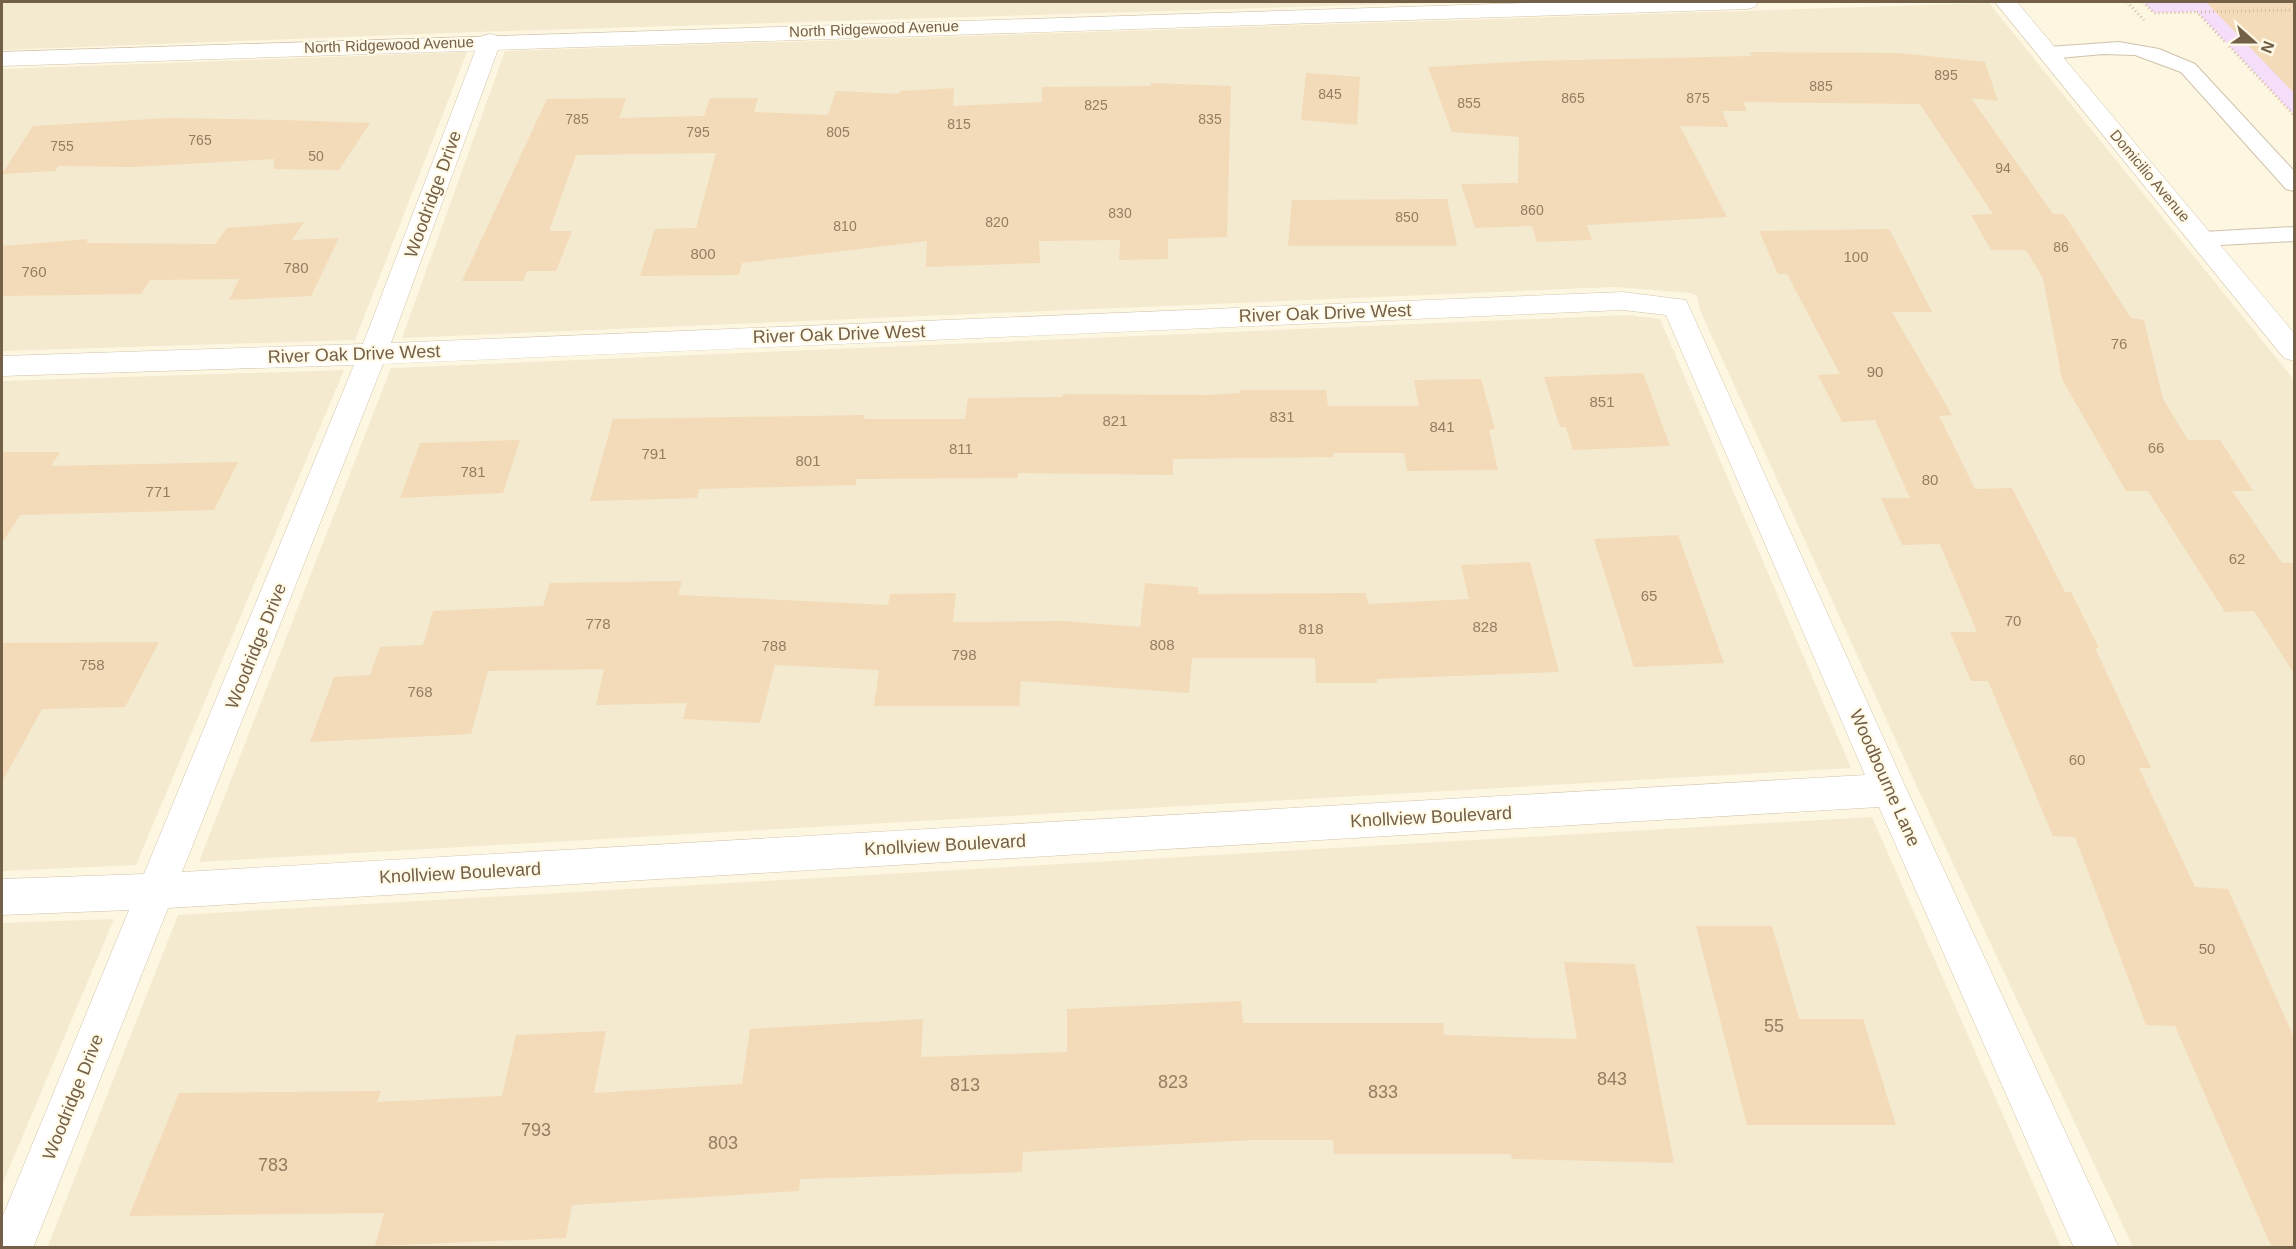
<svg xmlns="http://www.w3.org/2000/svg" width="2296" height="1249" viewBox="0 0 2296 1249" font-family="Arial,sans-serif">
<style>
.residential{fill:#f4eacf}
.education{fill:#f4def9}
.building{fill:#f3dab8}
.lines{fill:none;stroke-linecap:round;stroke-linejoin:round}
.service-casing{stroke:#d0c2ab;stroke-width:2}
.minor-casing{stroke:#d0c2ab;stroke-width:1}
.tertiary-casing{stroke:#d0c2ab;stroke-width:1}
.path{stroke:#d7bd9c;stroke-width:3;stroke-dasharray:1 3;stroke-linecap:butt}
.service{fill:#fff;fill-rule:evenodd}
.minor{fill:#fff;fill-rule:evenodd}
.tertiary{fill:#fff;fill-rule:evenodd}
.labels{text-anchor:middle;stroke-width:4.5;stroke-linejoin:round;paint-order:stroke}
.far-number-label{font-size:14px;fill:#947e63}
.far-street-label{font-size:15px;fill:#745f47;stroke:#fffae8}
.number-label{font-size:15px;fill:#947e63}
.street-label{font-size:18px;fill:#745f47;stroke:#fffae8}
.near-number-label{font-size:18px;fill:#947e63}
</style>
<rect width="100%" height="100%" fill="#fdf7e1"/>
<g class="residential">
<path d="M2,2H1460L475,32L2,50Z"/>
<path d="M1989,3L2294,380V1247H2133L1918,789L1699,308L1697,296L1691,293L1615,287L402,338L505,51Z"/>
<path d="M467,52L355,340L2,351V69Z"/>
<path d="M1628,315L1660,319L1851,768L199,862L391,368Z"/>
<path d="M344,370L136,865L2,871V381Z"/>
<path d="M1872,817L2061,1247L47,1248L178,915Z"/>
<path d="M114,919L2,1185V923Z"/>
</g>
<path class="education" d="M2143,2H2294V115L2197,12L2154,13Z"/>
<g class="building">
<path d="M2206,2H2295V94Z"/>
<path d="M1750,52L1899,53L1985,62L1998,101L1971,98L2053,214H2064L2131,318L2144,320L2163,399L2188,440H2220L2253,491H2232L2282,563H2295V675L2254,611L2225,612L2148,491H2126L2062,379L2043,278L2026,250H1991L1971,215L1993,214L1920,104L1743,102L1747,111H1722L1729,127L1680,126L1727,217L1587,225L1592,240L1537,242L1532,226L1475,228L1461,184L1518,183L1519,137L1452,132L1428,67L1530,61L1752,56Z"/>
<path d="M1306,73L1360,77L1357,125L1301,120Z"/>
<path d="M1151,83L1231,86L1227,237L1168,239V259L1119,260L1120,240L1039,241L1040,263L926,267L927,241L742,263L739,275L640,276L655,229L696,228L716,153L576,155L549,231H572L556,271H527L523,281H462L547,99L626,98L619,118L704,116L710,98H758L754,112L828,115L836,91L899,94L900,91L954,88L953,106L1042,102V87L1151,86Z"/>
<path d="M169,118L284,120L370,123L339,170L274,169V159L132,167L58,166L55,171L2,174L33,126Z"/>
<path d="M1447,199L1457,246H1288L1292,200Z"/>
<path d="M304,222L292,240L339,238L311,296L229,300L239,279L150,280L141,294L2,296V246L89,239L86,243L215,244L227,228Z"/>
<path d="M1889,229L1932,312H1892L1952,415L1939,416L1975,489L2012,488L2065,592H2071L2099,648H2095L2151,768H2139L2195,887L2228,889L2295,1040V1248H2272L2175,1026L2146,1025L2075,837L2053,836L1988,681H1971L1950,632H1977L1940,544L1902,545L1881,498H1910L1875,420L1842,422L1818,375L1840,374L1787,274H1778L1759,231Z"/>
<path d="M1643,373L1670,446L1573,450L1566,427H1560L1544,377Z"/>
<path d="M1481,379L1495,429L1489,430L1498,470L1407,471L1404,453H1333L1334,457L1173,459V475L1018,473V478L856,479V485L699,489L697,498L590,501L613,419L865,415L864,419H965L968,398L1063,397V394L1208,395L1240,393V390H1326L1328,406H1419L1414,380Z"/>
<path d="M520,440L503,493L400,498L420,443Z"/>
<path d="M2,452H60L51,466L238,462L214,510L20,515L2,543Z"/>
<path d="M1678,535L1724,663L1634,667L1594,539Z"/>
<path d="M1530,562L1559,672L1377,679V683H1316L1315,658H1192L1189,693L1021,681L1019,706H874L879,670L775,665L760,723L683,719L687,703L596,705L604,669L488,671L471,734L310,742L334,677L370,675L380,647L423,645L433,611L543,606L550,583L682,581L678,595L888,605L890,594L956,593L953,622L1062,621L1140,627L1145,583L1198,587V594L1366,593L1368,604L1469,599L1461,565Z"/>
<path d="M159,642L125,707L42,709L2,782V643Z"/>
<path d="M1696,926H1772L1799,1019H1863L1896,1125H1747Z"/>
<path d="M1564,962L1635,964L1674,1163L1512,1159L1511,1154H1334L1333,1140H1254L1023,1152L1022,1172L800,1179L799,1191L572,1205L566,1238L375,1246L384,1213L129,1216L179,1093L381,1091L377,1102L502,1096L516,1035L606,1031L594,1093L742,1084L750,1029L923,1019L921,1057L1067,1052V1009L1241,1001L1243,1023H1443L1444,1035L1577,1039Z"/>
</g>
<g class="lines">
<defs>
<g id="service">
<path d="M2119,42L2159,49L2195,64L2294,171V191L2286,189L2181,72L2135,55L2103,54L2048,59L2041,57L2038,53L2041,49L2048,47Z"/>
<path d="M2294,227V241L2202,246L2194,244L2191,239L2194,234L2202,232Z"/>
</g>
<path id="minor" d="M490,34L498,36L501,41L391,343L1623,292L1686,300L1905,786L2119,1248H2074L1879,807L168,908L33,1248H2V1218L129,910L2,915V879L144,874L354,365L2,376V356L363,344L479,41L482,36ZM1623,310L1666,315L1865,775L182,872L383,364Z"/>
<g id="tertiary">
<path d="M1559,2H1758L1755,7L1747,9L2,66V52Z"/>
<path d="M1995,2H2017L2294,333V361L2284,358Z"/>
</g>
</defs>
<use href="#service" class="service-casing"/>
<use href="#minor" class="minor-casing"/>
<use href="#tertiary" class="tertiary-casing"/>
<g class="path">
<path d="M2127,2L2144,20"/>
<path d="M2143,2L2154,13L2197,12"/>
<path d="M2294,10L2197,12L2294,115"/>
</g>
<use href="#service" class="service"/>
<use href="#minor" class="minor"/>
<use href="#tertiary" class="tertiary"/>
</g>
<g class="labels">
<g class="far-number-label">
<text x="1946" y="80">895</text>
<text x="1821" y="91">885</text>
<text x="1330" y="99">845</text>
<text x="1573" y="103">865</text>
<text x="1698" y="103">875</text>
<text x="1469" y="108">855</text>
<text x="1096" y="110">825</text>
<text x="577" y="124">785</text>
<text x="1210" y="124">835</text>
<text x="959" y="129">815</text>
<text x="698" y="137">795</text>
<text x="838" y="137">805</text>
<text x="200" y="145">765</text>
<text x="62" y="151">755</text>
<text x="316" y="161">50</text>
<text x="2003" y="173">94</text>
<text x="1532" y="215">860</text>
<text x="1120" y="218">830</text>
<text x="1407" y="222">850</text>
<text x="997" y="227">820</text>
<text x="845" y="231">810</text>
<text x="2061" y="252">86</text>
</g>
<g class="far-street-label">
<text transform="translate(874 29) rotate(-2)" y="5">North Ridgewood Avenue</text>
<text transform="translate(389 45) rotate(-2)" y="5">North Ridgewood Avenue</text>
<text transform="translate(2150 176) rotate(50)" y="5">Domicilio Avenue</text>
</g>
<g class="number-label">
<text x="703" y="259">800</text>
<text x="1856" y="262">100</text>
<text x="296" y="273">780</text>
<text x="34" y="277">760</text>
<text x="2119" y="349">76</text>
<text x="1875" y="377">90</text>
<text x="1602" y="407">851</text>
<text x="1282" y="422">831</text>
<text x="1115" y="426">821</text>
<text x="1442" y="432">841</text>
<text x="2156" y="453">66</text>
<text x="961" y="454">811</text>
<text x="654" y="459">791</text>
<text x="808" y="466">801</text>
<text x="473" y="477">781</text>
<text x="1930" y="485">80</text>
<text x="158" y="497">771</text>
<text x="2237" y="564">62</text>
<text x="1649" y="601">65</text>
<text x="2013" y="626">70</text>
<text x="598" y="629">778</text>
<text x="1485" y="632">828</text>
<text x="1311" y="634">818</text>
<text x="1162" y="650">808</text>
<text x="774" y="651">788</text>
<text x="964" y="660">798</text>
<text x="92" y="670">758</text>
<text x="420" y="697">768</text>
<text x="2077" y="765">60</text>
<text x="2207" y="954">50</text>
</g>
<g class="street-label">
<text transform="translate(433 194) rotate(-70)" y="6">Woodridge Drive</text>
<text transform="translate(1325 313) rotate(-2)" y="6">River Oak Drive West</text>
<text transform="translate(839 334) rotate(-2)" y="6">River Oak Drive West</text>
<text transform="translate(354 354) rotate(-2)" y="6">River Oak Drive West</text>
<text transform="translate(256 646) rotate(-68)" y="6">Woodridge Drive</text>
<text transform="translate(1885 778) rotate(66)" y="6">Woodbourne Lane</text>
<text transform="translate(1431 817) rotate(-3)" y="6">Knollview Boulevard</text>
<text transform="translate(945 845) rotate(-3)" y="6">Knollview Boulevard</text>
<text transform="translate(460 873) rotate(-3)" y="6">Knollview Boulevard</text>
<text transform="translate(73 1097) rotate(-68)" y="6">Woodridge Drive</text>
</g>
<g class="near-number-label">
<text x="1774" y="1032">55</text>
<text x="1612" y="1085">843</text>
<text x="1173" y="1088">823</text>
<text x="965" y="1091">813</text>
<text x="1383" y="1098">833</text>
<text x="536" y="1136">793</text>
<text x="723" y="1149">803</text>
<text x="273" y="1171">783</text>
</g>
</g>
<rect width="2296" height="1249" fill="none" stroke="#745f47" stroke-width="6"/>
<g transform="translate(2254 42) rotate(111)" stroke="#fffae8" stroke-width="4.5" paint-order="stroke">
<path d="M0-4.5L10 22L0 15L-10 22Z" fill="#745f47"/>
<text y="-9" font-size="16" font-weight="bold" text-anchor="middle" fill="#745f47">N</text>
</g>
</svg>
